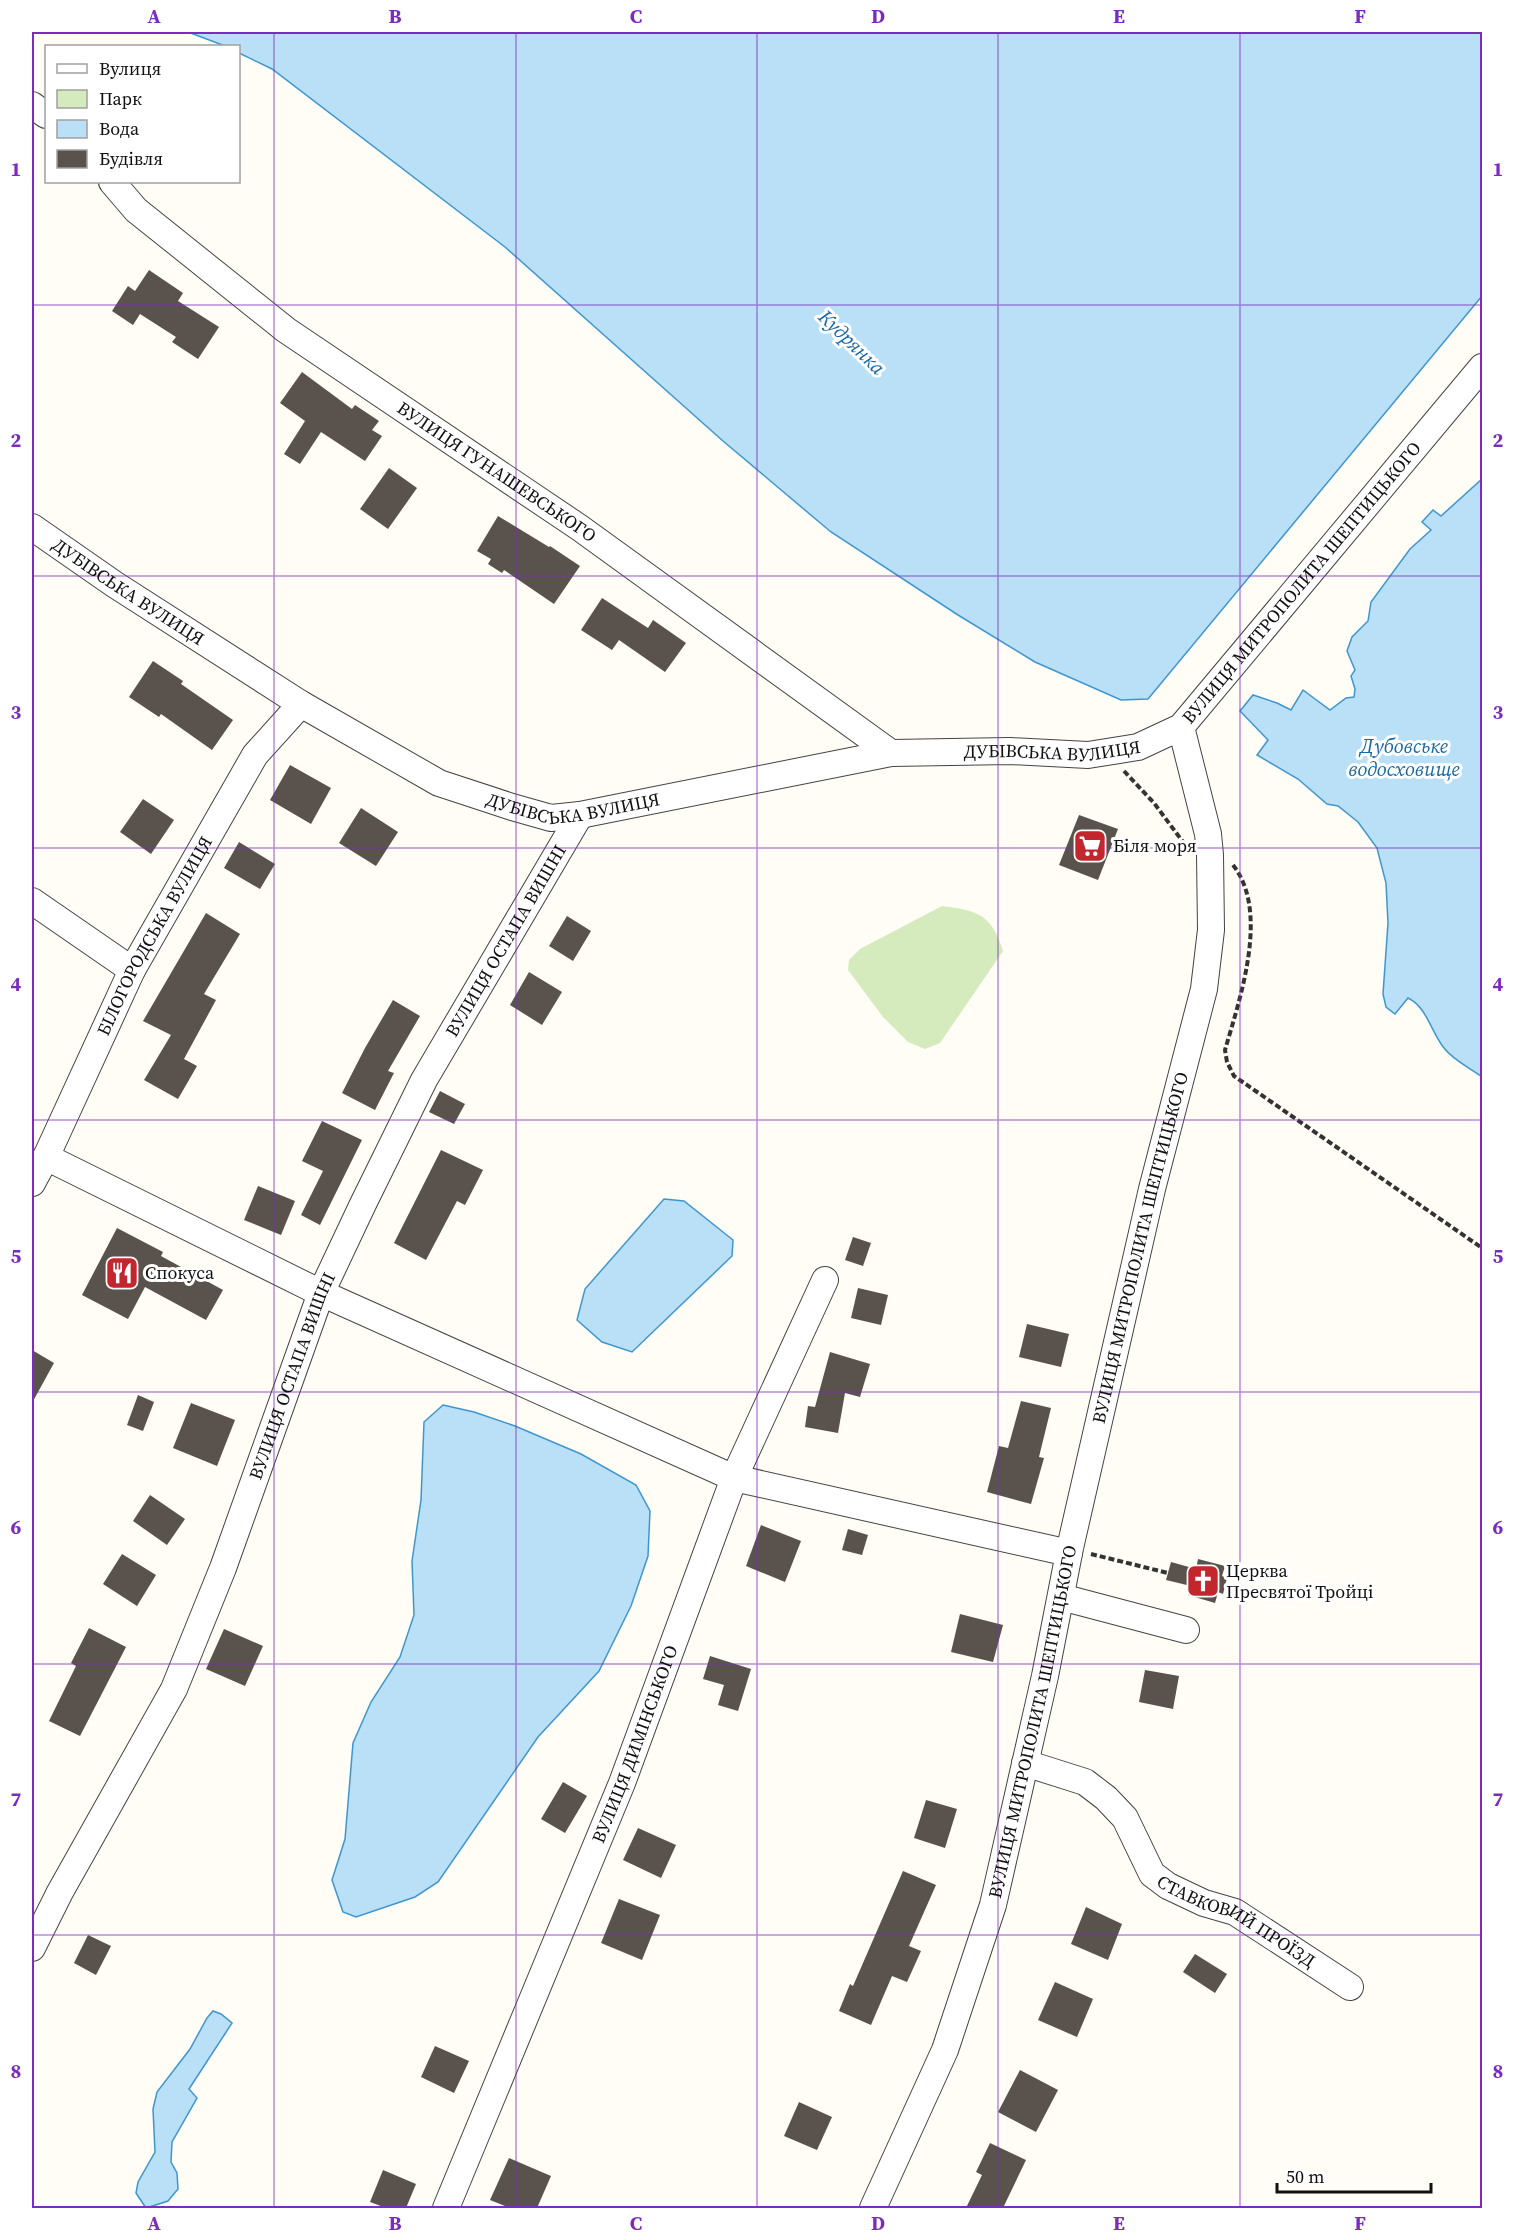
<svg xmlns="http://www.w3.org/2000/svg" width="1514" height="2240" viewBox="0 0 1514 2240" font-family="'Source Serif 4',serif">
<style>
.green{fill:#d5ebbd}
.water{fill:#b9e0f7;stroke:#3f96cf;stroke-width:1.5}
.building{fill:#5a524d}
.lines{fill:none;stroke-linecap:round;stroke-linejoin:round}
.minor-casing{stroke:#444;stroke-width:28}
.path{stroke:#333;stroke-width:4;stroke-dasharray:6 3;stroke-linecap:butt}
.minor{stroke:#fff;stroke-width:26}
.grid{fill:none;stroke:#7b2cbf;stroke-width:1.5;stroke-opacity:0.55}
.labels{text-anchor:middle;stroke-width:6;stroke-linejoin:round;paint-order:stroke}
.street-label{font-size:18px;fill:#111;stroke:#fff}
.poi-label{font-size:18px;fill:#111;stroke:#fff;text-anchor:start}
.water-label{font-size:20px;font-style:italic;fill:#1768a6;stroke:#fff}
.neatline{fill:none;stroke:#7b2cbf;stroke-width:2}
.grid-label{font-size:20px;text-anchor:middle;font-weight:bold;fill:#7b2cbf}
</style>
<rect width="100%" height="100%" fill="#fffdf5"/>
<path class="green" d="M942,906C979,911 991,914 1003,951L940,1043L925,1049L908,1042L883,1017L848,970L849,960L860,949Z"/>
<g class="water">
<path d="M188,32H1482V296L1148,699L1121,700L1035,662L958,615L831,532L723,441L505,247L272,69L239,53L238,46H225Z"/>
<path d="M1482,479V1077C1470,1068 1453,1060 1444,1048C1431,1032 1427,1007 1408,998L1395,1014L1386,1007L1383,994L1388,923L1386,883L1377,848L1358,822L1338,806L1327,804L1298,779L1257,755L1268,740L1240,711L1253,695L1277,703L1291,710L1303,690L1330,710L1346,698L1354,697L1355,689L1351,676L1355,670L1347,651L1352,637L1368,621L1371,602L1410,549L1431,530L1422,522L1433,510L1441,516Z"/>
<path d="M664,1199L684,1201L733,1240L732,1256L632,1352L602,1342L577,1320L585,1289Z"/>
<path d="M443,1405L474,1412L515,1426L581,1454L636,1485L650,1511L648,1556L631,1606L599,1671L538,1737L438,1882L415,1897L356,1917L343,1912L332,1880L345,1839L353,1743L371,1702L400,1657L414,1615L412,1561L421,1500L424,1422Z"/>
<path d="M213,2011L221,2014L232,2023L189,2089L197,2098L172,2142L171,2162L177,2173L178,2189L168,2201L146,2208L136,2193L138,2182L155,2152L153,2109L157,2092L190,2049L207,2018Z"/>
</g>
<g class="building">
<path d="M149,270L183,293L178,301L219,327L198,359L172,342L176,337L140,314L133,325L112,311L128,286L135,291Z"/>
<path d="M302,372L352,409L355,405L379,421L372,430L382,436L365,461L321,432L300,464L284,454L305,421L280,403Z"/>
<path d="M389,468L417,488L388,529L360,509Z"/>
<path d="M498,516L549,547L550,546L580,566L554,604L504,570L502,573L488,564L491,559L477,551Z"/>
<path d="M602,598L648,628L653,620L686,643L665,672L619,640L612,650L581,630Z"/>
<path d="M153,661L183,681L181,684L233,720L212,750L161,714L159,717L129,697Z"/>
<path d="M290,765L331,788L311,824L270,800Z"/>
<path d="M143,799L174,820L151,854L120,832Z"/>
<path d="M361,808L398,832L376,866L339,843Z"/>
<path d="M1079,815L1118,829L1098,880L1059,865Z"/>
<path d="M239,842L275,864L260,889L224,868Z"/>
<path d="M206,913L240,934L204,994L216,1000L184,1059L197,1066L178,1099L144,1080L171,1035L143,1021Z"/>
<path d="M567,916L591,931L573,961L549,946Z"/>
<path d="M529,972L562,992L542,1025L510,1005Z"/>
<path d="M393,1000L420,1016L388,1071L394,1073L375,1110L342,1093L365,1048Z"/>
<path d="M440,1091L465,1104L454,1124L429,1112Z"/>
<path d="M322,1121L362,1140L320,1225L301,1215L323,1171L302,1161Z"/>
<path d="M441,1150L483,1170L465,1205L457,1201L426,1260L394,1243Z"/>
<path d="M258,1186L295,1201L281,1235L244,1220Z"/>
<path d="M117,1228L163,1252L161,1256L223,1290L206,1320L145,1287L128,1319L82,1295Z"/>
<path d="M853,1237L871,1243L863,1266L845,1260Z"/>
<path d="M858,1288L888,1295L881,1325L851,1318Z"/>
<path d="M1027,1324L1069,1334L1061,1367L1019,1357Z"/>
<path d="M32,1350L54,1363L32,1403Z"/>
<path d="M830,1352L870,1364L860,1397L845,1393L838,1433L805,1427L808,1406L815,1407Z"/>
<path d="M138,1395L154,1402L143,1431L127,1425Z"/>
<path d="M1021,1401L1051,1408L1039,1457L1044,1458L1031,1504L987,1492L999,1446L1008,1448Z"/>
<path d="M191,1403L235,1420L217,1466L173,1448Z"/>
<path d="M150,1495L185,1519L167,1545L133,1521Z"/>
<path d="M761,1525L801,1541L785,1582L746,1566Z"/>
<path d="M848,1529L868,1535L862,1555L842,1550Z"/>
<path d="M122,1554L156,1575L137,1606L103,1584Z"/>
<path d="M1198,1559L1225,1566L1222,1576L1227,1578L1223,1594L1218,1592L1215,1603L1188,1595L1191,1586L1166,1580L1171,1562L1196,1569Z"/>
<path d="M960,1614L1003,1625L993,1662L951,1652Z"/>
<path d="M89,1628L126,1647L80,1736L49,1721L76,1666L71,1663Z"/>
<path d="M224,1629L263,1646L245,1686L206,1669Z"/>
<path d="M710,1656L751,1669L738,1711L718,1705L724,1685L703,1679Z"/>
<path d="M1145,1670L1179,1676L1173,1709L1139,1702Z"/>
<path d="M563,1782L587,1796L565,1833L541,1819Z"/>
<path d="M926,1800L957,1809L945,1848L914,1838Z"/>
<path d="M638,1828L676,1845L661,1878L623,1860Z"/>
<path d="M903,1871L936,1885L909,1946L921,1951L907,1982L892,1976L871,2025L839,2011L850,1984L853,1986Z"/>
<path d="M619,1899L660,1915L642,1960L601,1943Z"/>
<path d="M1086,1907L1122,1924L1108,1960L1071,1944Z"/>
<path d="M88,1935L111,1946L96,1975L74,1963Z"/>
<path d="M1195,1954L1227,1974L1215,1993L1183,1972Z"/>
<path d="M1055,1982L1093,1999L1077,2037L1038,2020Z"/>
<path d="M435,2046L469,2061L454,2093L421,2077Z"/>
<path d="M1020,2070L1058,2090L1036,2132L998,2112Z"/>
<path d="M799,2102L832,2117L817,2150L784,2136Z"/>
<path d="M990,2143L1026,2160L1003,2208H966L982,2175L976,2172Z"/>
<path d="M509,2158L551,2176L537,2208H510L490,2200Z"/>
<path d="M383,2170L416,2184L406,2208H386L370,2202Z"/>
</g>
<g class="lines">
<defs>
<g id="minor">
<path d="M32,105L46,115"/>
<path id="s1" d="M112,182L136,210L286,330L580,528L891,753"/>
<path id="s2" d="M32,527L114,584L301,704L439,783L512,807L551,818L580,815L891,753L1010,751L1088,755L1138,747L1181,727L1482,367"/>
<path d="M32,901L132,970"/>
<path d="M46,1157L321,1293L734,1478L1069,1553"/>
<path id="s3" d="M32,1183L46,1157L132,970L255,755L301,704"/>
<path d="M1061,1597L1186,1630"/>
<path id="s4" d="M1025,1763L1085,1782L1106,1798L1125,1818L1152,1874L1168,1886L1204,1903L1235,1912L1350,1987"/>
<path id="s5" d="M32,1948L60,1892L174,1689L223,1568L321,1293L363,1204L424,1080L580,815"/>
<path id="s6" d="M446,2208L622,1783L734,1478L825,1280"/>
<path id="s7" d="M873,2208L945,2050L993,1905L1045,1676L1070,1548L1152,1189L1204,989L1211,930L1210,855L1208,834L1181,727"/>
</g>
</defs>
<use href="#minor" class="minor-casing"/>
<g class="path">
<path d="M1124,771L1154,803L1186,846"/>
<path d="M1233,865C1270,912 1240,998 1225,1050L1227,1062L1234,1076L1482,1248"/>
<path d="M1091,1554L1168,1573"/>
</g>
<use href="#minor" class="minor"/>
</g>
<path class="grid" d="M274,32V2208M516,32V2208M757,32V2208M998,32V2208M1240,32V2208M32,305H1482M32,576H1482M32,848H1482M32,1120H1482M32,1392H1482M32,1664H1482M32,1935H1482"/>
<defs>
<symbol id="supermarket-square" viewBox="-11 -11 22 22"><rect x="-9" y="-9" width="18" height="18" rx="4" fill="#c4262e" stroke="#fff"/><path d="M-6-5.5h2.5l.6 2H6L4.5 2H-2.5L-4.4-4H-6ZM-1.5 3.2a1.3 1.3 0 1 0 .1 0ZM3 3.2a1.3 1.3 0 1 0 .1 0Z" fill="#fff"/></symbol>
<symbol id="restaurant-square" viewBox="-11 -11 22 22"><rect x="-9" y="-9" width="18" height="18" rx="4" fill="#c4262e" stroke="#fff"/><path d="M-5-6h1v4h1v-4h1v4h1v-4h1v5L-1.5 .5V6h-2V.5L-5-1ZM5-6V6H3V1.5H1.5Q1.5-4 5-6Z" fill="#fff"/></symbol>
<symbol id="church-square" viewBox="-11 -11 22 22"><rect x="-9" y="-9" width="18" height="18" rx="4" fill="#c4262e" stroke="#fff"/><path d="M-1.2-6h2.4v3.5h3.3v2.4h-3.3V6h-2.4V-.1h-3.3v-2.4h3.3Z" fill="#fff"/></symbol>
</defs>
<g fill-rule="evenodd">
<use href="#supermarket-square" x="1071" y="827" width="38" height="38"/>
<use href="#restaurant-square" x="103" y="1254" width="38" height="38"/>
<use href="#church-square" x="1184" y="1562" width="38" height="38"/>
</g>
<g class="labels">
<g class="street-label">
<text dy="6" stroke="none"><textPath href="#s1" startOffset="483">ВУЛИЦЯ ГУНАШЕВСЬКОГО</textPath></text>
<text dy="6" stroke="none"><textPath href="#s2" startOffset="1428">ВУЛИЦЯ МИТРОПОЛИТА ШЕПТИЦЬКОГО</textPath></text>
<text dy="6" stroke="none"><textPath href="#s2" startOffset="116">ДУБІВСЬКА ВУЛИЦЯ</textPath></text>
<text dy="6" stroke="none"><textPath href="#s2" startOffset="1106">ДУБІВСЬКА ВУЛИЦЯ</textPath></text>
<text dy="6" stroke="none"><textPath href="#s2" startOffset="620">ДУБІВСЬКА ВУЛИЦЯ</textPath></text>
<text dy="6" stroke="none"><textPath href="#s3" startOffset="276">БІЛОГОРОДСЬКА ВУЛИЦЯ</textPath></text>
<text dy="6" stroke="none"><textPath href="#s5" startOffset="1116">ВУЛИЦЯ ОСТАПА ВИШНІ</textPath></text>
<text dy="6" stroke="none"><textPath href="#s7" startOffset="1000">ВУЛИЦЯ МИТРОПОЛИТА ШЕПТИЦЬКОГО</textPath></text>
<text dy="6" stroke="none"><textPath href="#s5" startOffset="630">ВУЛИЦЯ ОСТАПА ВИШНІ</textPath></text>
<text dy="6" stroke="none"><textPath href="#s7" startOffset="514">ВУЛИЦЯ МИТРОПОЛИТА ШЕПТИЦЬКОГО</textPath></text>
<text dy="6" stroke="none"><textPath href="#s6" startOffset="501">ВУЛИЦЯ ДИМІНСЬКОГО</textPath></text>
<text dy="6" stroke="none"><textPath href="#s4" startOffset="276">СТАВКОВИЙ ПРОЇЗД</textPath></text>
</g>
<g class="poi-label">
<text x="1113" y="852">Біля моря</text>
<text x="145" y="1279">Спокуса</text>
<text x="1226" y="1577">Церква<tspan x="1226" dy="21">Пресвятої Тройці</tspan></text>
</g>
<g class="water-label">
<text transform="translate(852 342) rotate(44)" y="7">Кудрянка</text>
<text x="1404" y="753">Дубовське<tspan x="1404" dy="23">водосховище</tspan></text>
</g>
</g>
<rect width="1514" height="2240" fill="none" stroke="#ffffff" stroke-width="66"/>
<rect x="45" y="45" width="195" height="138" fill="#ffffff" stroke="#a0a0a0" stroke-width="1.5"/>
<rect x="57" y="64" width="30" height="9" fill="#ffffff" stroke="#a0a0a0" stroke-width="1.5"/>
<text x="99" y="75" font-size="18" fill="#111111">Вулиця</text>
<rect x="57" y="90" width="30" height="18" fill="#d5ebbd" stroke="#a0a0a0" stroke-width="1.5"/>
<text x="99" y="105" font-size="18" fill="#111111">Парк</text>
<rect x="57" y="120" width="30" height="18" fill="#b9e0f7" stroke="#a0a0a0" stroke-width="1.5"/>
<text x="99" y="135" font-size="18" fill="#111111">Вода</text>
<rect x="57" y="150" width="30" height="18" fill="#5a524d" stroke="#a0a0a0" stroke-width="1.5"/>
<text x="99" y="165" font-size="18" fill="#111111">Будівля</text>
<path d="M1277 2183v9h154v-9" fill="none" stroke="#111111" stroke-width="3"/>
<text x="1286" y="2183" font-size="18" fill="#111111" stroke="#ffffff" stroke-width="4.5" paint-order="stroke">50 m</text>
<rect x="33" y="33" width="1448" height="2174" class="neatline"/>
<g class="grid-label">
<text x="154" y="23">A</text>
<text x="395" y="23">B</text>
<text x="636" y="23">C</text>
<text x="878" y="23">D</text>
<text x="1119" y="23">E</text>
<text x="1360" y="23">F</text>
<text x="16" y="176">1</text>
<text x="1498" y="176">1</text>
<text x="16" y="447">2</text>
<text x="1498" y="447">2</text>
<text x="16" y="719">3</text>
<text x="1498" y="719">3</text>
<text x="16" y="991">4</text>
<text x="1498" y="991">4</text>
<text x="16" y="1263">5</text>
<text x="1498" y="1263">5</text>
<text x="16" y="1534">6</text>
<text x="1498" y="1534">6</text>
<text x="16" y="1806">7</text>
<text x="1498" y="1806">7</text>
<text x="16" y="2078">8</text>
<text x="1498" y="2078">8</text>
<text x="154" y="2230">A</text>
<text x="395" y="2230">B</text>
<text x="636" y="2230">C</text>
<text x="878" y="2230">D</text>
<text x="1119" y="2230">E</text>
<text x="1360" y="2230">F</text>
</g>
</svg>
